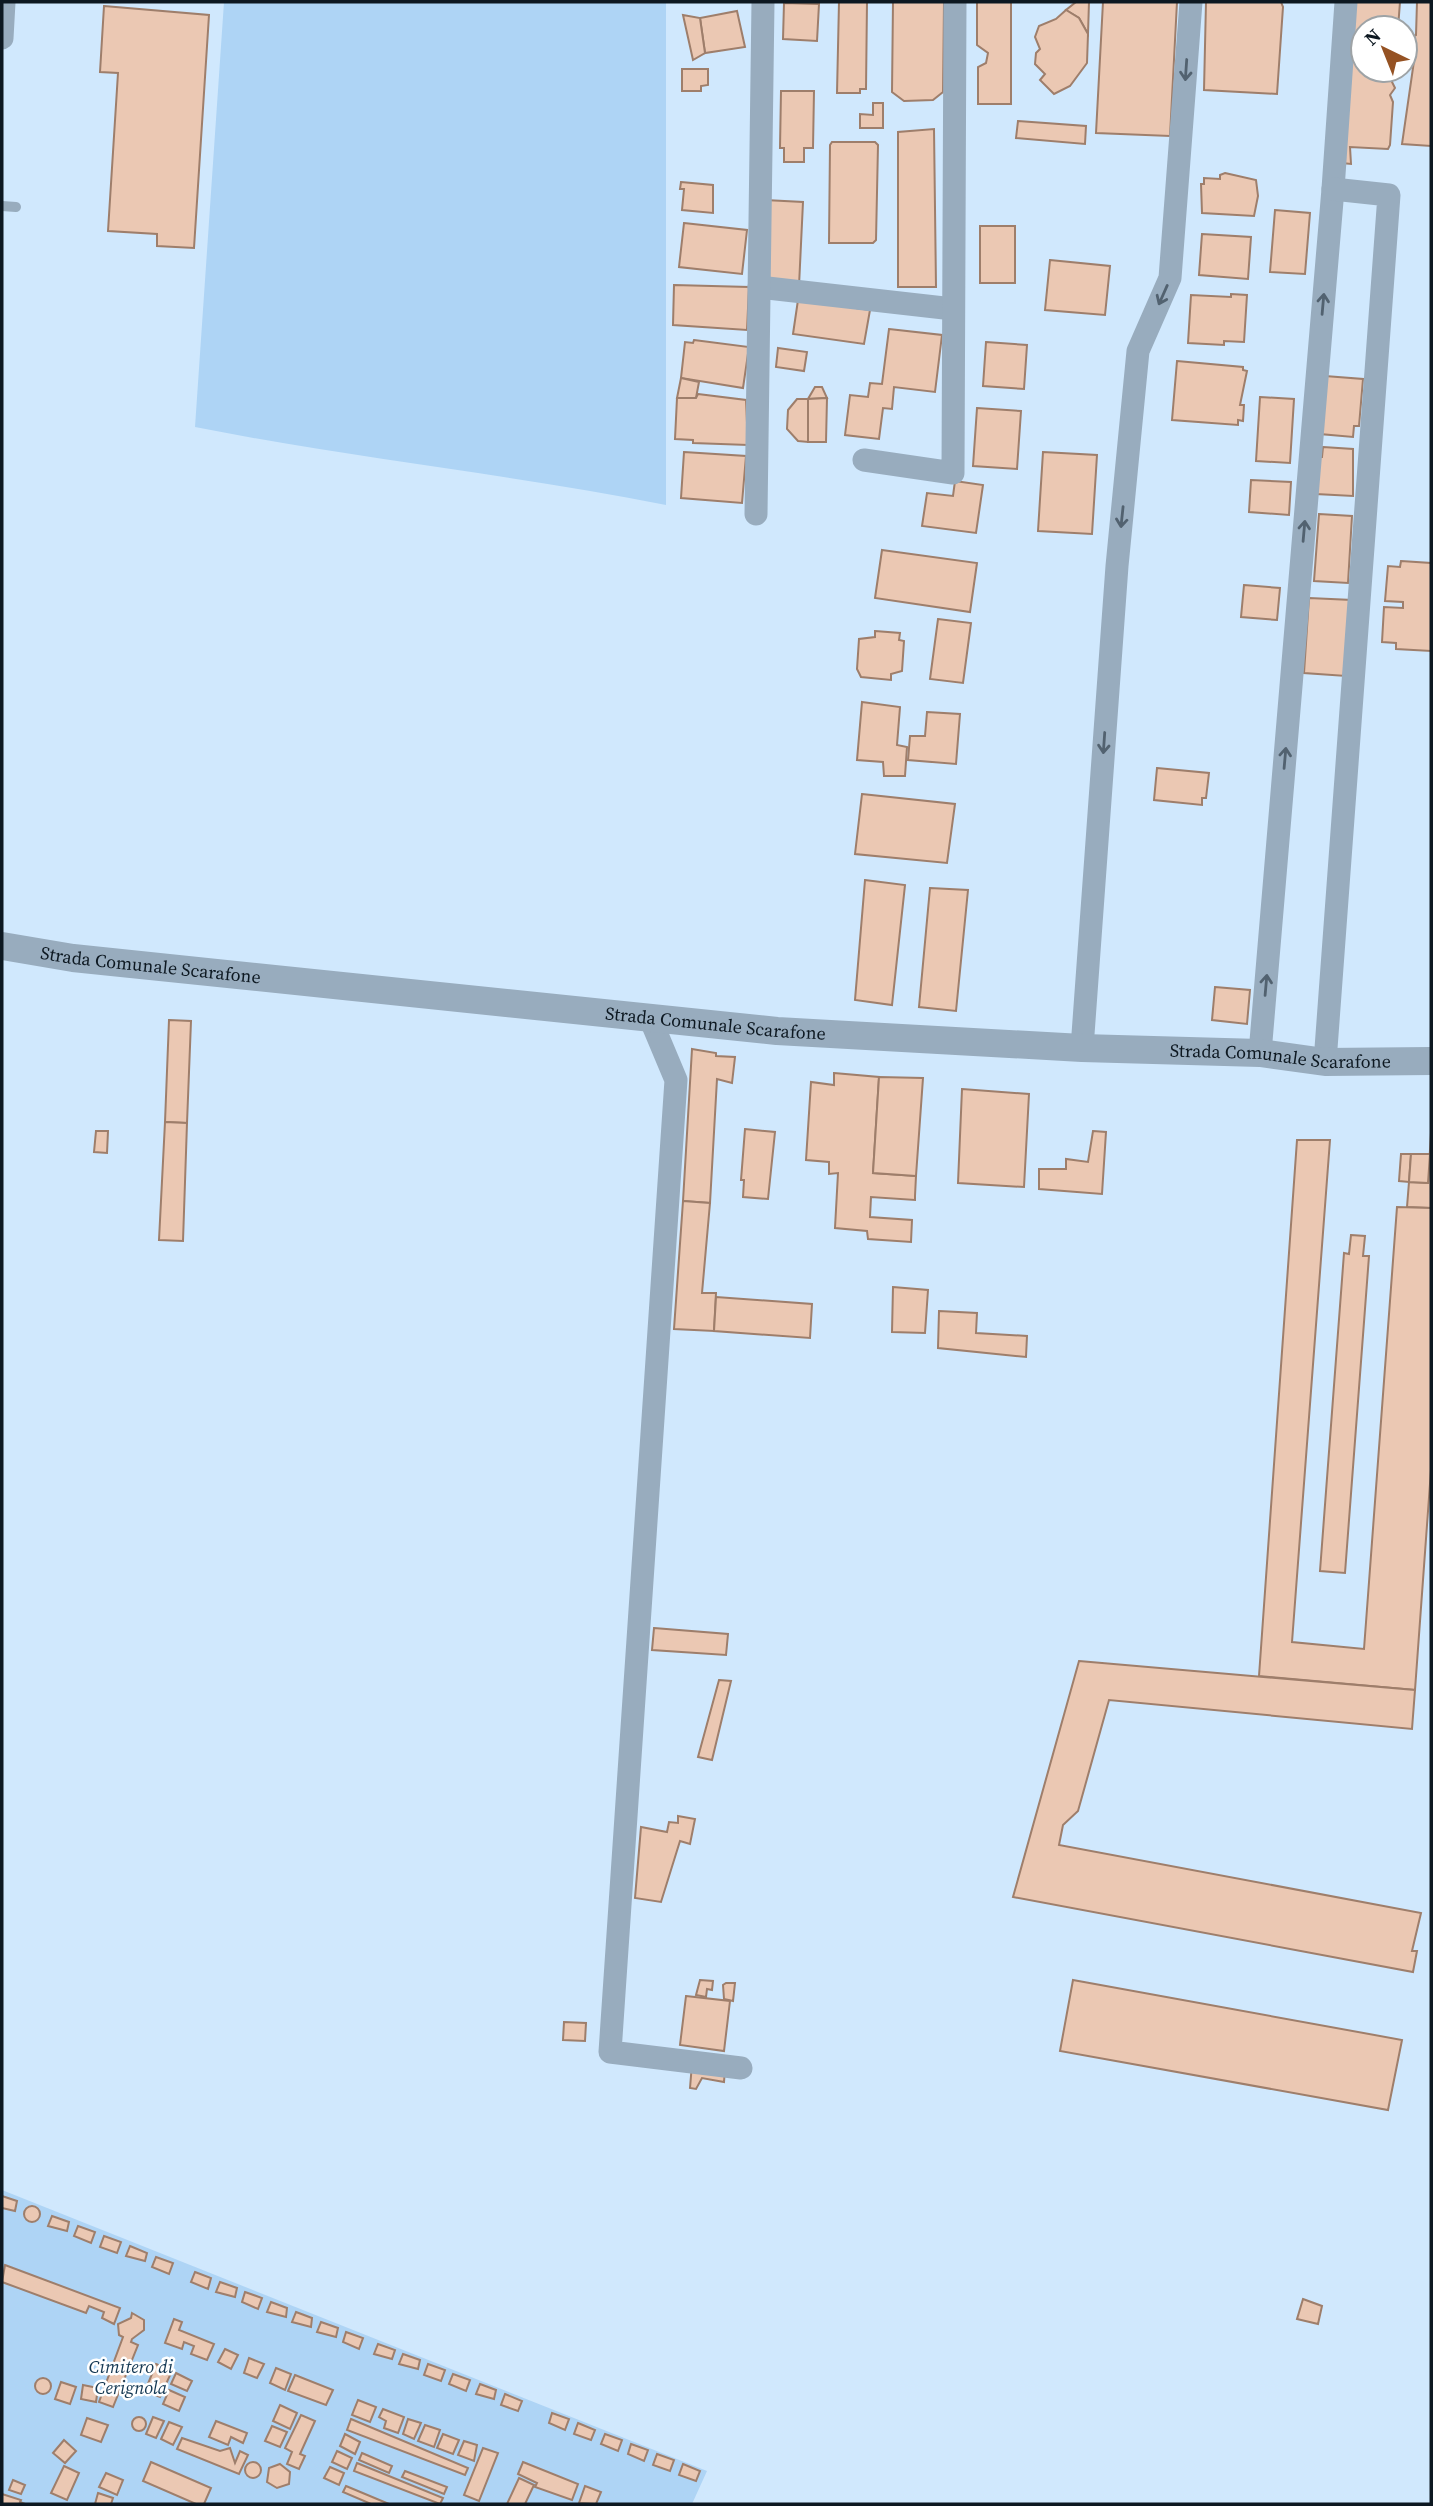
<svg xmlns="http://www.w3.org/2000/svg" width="1433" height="2506" viewBox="0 0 1433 2506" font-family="'Source Serif 4',serif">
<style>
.green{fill:#aed4f5}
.building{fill:#ebc8b3;stroke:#9e7e6b;stroke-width:2}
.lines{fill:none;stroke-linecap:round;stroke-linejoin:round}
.service{stroke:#98acbe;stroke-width:10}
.minor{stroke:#98acbe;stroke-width:23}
.tertiary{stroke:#98acbe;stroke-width:28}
.oneway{stroke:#526270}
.labels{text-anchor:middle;stroke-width:5;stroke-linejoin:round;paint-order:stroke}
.street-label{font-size:18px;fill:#0d1821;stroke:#fff}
.park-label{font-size:18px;font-style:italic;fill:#133752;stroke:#fff}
</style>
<rect width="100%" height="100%" fill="#d0e8fd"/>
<g class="green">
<path d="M224,2H666V505C510,474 351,458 195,427Z"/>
<path d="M2,2190L707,2471L692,2504H2Z"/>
</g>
<g class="building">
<path d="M839,2H867L866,89H860V93H837Z"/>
<path d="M893,2H944L943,92L933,100L904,101L892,92Z"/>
<path d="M977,2H1011V104H978V67L986,63L988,53L977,45Z"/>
<path d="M1076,2H1089L1088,34L1079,18L1066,10Z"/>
<path d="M1103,2H1177L1170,136L1096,133Z"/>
<path d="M1206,2H1281L1283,7L1277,94L1204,90Z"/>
<path d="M1352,2H1400L1398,28H1363V70H1396L1392,82L1395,88L1390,95L1393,102L1390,145L1388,149L1350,147L1351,164L1342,163Z"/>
<path d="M1417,2H1431V146L1402,144L1414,61L1409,60L1412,37L1416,35Z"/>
<path d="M784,3L819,4L817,41L783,39Z"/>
<path d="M104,6L209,15L194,248L157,246V234L108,231L118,73L100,72Z"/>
<path d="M1066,10L1079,18L1088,34L1087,63L1070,86L1054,94L1040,80L1045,74L1035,64L1036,53L1040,49L1035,37L1039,26L1056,19Z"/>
<path d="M737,11L745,47L705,53L700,18Z"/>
<path d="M683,15L700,18L705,53L693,60Z"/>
<path d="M682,69H708V85L701,86V91H682Z"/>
<path d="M781,91H814L813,148H804V162H784V148H780Z"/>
<path d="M873,103H883V128H860V114L873,115Z"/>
<path d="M1018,121L1086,126L1085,144L1016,138Z"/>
<path d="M934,129L936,287H898V132Z"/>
<path d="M832,142H875L878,145L876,240L873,243H829L830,145Z"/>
<path d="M1225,173L1256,180L1258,196L1254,216L1202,213L1201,184H1204V178L1220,179V175Z"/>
<path d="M681,182L713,185V213L682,210L684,189H680Z"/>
<path d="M765,200L803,202L799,286L761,284Z"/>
<path d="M1275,210L1310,213L1305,274L1270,272Z"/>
<path d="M684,223L747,230L742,274L679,267Z"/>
<rect x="980" y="226" width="35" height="57"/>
<path d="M1202,234L1251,237L1248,279L1199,275Z"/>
<path d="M1050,260L1110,266L1105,315L1045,310Z"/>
<path d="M674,285L749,287L747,330L673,325Z"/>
<path d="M1231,294L1247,295L1244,342L1224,341V345L1188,343L1191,295L1231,297Z"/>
<path d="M798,300L870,310L864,344L793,334Z"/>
<path d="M889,329L942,335L935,392L894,387L892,409L883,408L879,439L845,435L850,395L868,397L870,383L882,384Z"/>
<path d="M694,340L749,347L743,388L681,378L685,342L693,343Z"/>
<path d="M986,342L1027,345L1024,389L983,386Z"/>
<path d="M778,348L807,352L804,371L776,367Z"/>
<path d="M1177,361L1243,367V370L1247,371L1240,405H1244L1243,421L1238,420V425L1172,420Z"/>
<path d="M1325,376L1363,379L1359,426H1354L1353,437L1320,434Z"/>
<path d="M681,378L699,382L696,398H677Z"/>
<path d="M815,387H822L827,398L808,399Z"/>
<path d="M698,394L746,400L748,445L693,443V440L675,439L677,398H696Z"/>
<path d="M1260,397L1294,399L1290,463L1256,461Z"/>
<path d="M827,398L826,442H808V399Z"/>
<path d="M797,399H808V442L798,441L787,429L788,410Z"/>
<path d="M977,408L1021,411L1017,469L973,466Z"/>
<path d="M1323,447L1353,449V496L1316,494L1319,457H1322Z"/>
<path d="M684,452L746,456L742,503L681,498Z"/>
<path d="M1043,452L1097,455L1092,534L1038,531Z"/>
<path d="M1251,480L1291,482L1289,515L1249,512Z"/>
<path d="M955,481L983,485L976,533L922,526L927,493L953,496Z"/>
<path d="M1319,514L1352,516L1348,583L1314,581Z"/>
<path d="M882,550L977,563L970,612L875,598Z"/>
<path d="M1401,561L1431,563V651L1396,649V643L1382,642L1384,607L1403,608V602L1385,601L1388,566L1400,567Z"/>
<path d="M1244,585L1280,588L1277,620L1241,617Z"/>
<path d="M1309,598L1352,600L1346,676L1304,673Z"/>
<path d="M938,619L971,623L963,683L930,679Z"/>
<path d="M875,631L900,633L899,640L904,641L902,671L891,674V680L861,677L857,669L859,639L875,637Z"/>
<path d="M862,702L900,707L897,745L907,747L905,776H884L883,762L857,760Z"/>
<path d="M927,712L960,714L956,764L908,760L910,736H925Z"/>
<path d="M1157,768L1209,773L1206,798H1202V805L1154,800Z"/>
<path d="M862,794L955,804L947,863L855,854Z"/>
<path d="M865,880L905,885L892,1005L855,1000Z"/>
<path d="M930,888L968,890L956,1011L919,1007Z"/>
<path d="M1215,987L1250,990L1247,1024L1212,1020Z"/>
<path d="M169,1020L191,1021L187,1123L165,1122Z"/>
<path d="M692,1049L716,1053V1056L735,1057L732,1083L717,1079L710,1203L683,1201Z"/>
<path d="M834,1073L879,1077L873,1173L916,1176L915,1196V1200L871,1197L870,1217L912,1220L911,1242L868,1239L867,1231L835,1228L838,1173L829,1174V1162L806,1160L811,1082L834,1085Z"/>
<path d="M879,1077L923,1078L916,1176L873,1173Z"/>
<path d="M962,1089L1029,1094L1024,1187L958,1183Z"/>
<path d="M165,1122L187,1123L183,1241L159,1240Z"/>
<path d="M745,1129L775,1132L768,1199L743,1197L744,1180H741Z"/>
<path d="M96,1131H108L107,1153L94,1152Z"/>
<path d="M1093,1131L1106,1132L1102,1194L1039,1189V1169H1066V1159L1088,1162Z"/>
<path d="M1431,1133V1208L1407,1207L1409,1182L1428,1183Z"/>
<path d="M1297,1140H1330L1292,1642L1364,1649L1397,1207L1431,1208V1470L1415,1690L1259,1676Z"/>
<path d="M1401,1154H1411L1409,1182L1399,1181Z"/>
<path d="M1411,1154H1430L1428,1183L1409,1182Z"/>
<path d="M683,1201L710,1203L702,1293H716L714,1331L674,1329Z"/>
<path d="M1351,1235L1365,1236L1363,1256H1369L1345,1573L1320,1571L1344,1253L1349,1254Z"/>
<path d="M893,1287L928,1290L925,1333L892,1332Z"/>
<path d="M716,1297L812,1304L810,1338L714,1331Z"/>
<path d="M939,1311L977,1313L976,1333L1027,1336L1026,1357L938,1348Z"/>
<path d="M654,1628L728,1634L726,1655L652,1650Z"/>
<path d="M1079,1661L1415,1690L1412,1729L1109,1700L1078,1811L1063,1825L1059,1845L1421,1913L1412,1951H1417L1413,1972L1013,1897Z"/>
<path d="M719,1680L731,1681L712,1760L698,1757Z"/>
<path d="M678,1816L695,1819L690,1844L680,1841L661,1902L635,1898L641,1827L667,1832L669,1822L678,1823Z"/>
<path d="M700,1980L713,1981L712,1990L707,1989L706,1997L696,1995Z"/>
<path d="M1073,1980L1402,2040L1388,2110L1060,2051Z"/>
<path d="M726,1983H735L733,2001L724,1999L723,1985Z"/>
<path d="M686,1996L730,2001L724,2051L680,2045Z"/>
<path d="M564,2022L586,2023L585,2041L563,2040Z"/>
<path d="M692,2064L725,2069L724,2082L702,2078L696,2089L690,2088Z"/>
<path d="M2,2196L17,2201L15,2211L2,2208Z"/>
<circle cx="32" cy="2214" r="8"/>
<path d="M52,2216L69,2222L67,2231L48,2226Z"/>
<path d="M78,2226L95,2232L91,2243L74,2236Z"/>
<path d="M104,2236L121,2242L117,2253L100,2247Z"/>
<path d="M130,2246L147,2253L145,2261L126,2256Z"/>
<path d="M156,2257L173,2263L169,2274L152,2267Z"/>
<path d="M5,2265L120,2308L114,2324L102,2318L104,2312L89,2306L86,2313L2,2282Z"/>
<path d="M195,2272L211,2278L208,2289L191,2282Z"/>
<path d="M220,2282L237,2288L235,2297L216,2292Z"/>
<path d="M245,2292L262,2298L258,2309L242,2302Z"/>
<path d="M1303,2299L1322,2306L1318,2324L1297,2319Z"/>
<path d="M271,2302L287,2308L286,2317L267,2312Z"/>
<path d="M296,2312L312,2318L311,2327L292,2322Z"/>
<path d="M132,2313L144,2320V2330L132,2339L131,2342L138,2345L113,2407L99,2402L123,2337L119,2335L118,2324L131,2318Z"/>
<path d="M174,2319L182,2322L179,2330L214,2344L207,2360L191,2354L194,2346L184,2342L182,2349L165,2343Z"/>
<path d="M321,2322L338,2328L336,2337L317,2332Z"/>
<path d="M346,2332L363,2338L359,2349L343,2342Z"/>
<path d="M378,2344L395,2350L392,2359L374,2354Z"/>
<path d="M225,2349L238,2355L231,2369L218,2362Z"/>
<path d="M403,2354L420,2360L418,2369L399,2364Z"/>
<path d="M249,2358L264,2364L257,2378L244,2373Z"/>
<path d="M156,2364L172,2371L160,2397L145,2391Z"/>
<path d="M428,2364L445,2370L441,2381L424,2375Z"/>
<path d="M276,2368L291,2374L285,2390L270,2383Z"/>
<path d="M176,2373L192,2381L187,2391L171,2384Z"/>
<path d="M453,2374L470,2380L466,2391L449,2384Z"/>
<path d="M295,2375L333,2390L326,2405L288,2391Z"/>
<circle cx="43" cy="2386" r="8"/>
<path d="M61,2382L76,2387L70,2404L55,2399Z"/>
<path d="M480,2384L496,2390L494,2399L476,2394Z"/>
<path d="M83,2385L98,2388L96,2402L81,2399Z"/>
<path d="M169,2390L185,2397L179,2411L163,2404Z"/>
<path d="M505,2394L522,2401L518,2411L501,2405Z"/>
<path d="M358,2400L376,2407L370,2422L352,2415Z"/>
<path d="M280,2405L297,2413L290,2429L273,2421Z"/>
<path d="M383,2409L404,2417L398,2433L384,2428L386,2421L379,2417Z"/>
<path d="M552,2413L569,2419L565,2430L549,2423Z"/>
<path d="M301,2415L315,2421L300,2454L305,2456L299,2469L287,2464L292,2452L285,2448Z"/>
<path d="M153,2417L164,2421L156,2438L146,2434Z"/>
<circle cx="139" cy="2424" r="7"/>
<path d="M87,2418L108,2425L101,2442L81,2435Z"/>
<path d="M351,2419L468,2468L465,2475L347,2430Z"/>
<path d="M408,2419L421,2423L414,2439L403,2434Z"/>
<path d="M216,2421L247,2433L243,2443L231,2437L228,2445L209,2437Z"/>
<path d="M169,2422L182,2427L173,2445L161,2439Z"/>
<path d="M578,2423L595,2430L591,2440L574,2434Z"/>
<path d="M425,2425L440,2430L434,2447L418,2441Z"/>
<path d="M272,2426L287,2432L280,2447L265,2441Z"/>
<path d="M345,2434L360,2442L355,2454L340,2446Z"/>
<path d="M443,2434L459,2440L453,2454L437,2448Z"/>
<path d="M605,2434L622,2440L618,2451L601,2444Z"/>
<path d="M182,2438L220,2451L230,2448L235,2463L240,2451L248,2455L239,2474L177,2449Z"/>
<path d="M64,2440L76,2451L65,2463L53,2453Z"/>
<path d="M464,2441L477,2445L474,2461L458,2455Z"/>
<path d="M631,2444L648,2450L644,2461L628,2454Z"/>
<path d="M483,2448L498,2453L479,2501L464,2495Z"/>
<path d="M337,2451L352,2458L347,2469L332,2462Z"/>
<path d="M362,2453L392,2466L389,2473L359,2460Z"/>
<path d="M657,2454L674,2460L670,2471L653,2465Z"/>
<circle cx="253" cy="2470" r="8"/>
<path d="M151,2462L211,2488L204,2504H196L143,2481Z"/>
<path d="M523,2462L578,2484L572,2500L535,2487L537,2483L518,2474Z"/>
<path d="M357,2463L443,2498L440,2504L354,2471Z"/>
<path d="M280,2464L290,2472L289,2484L277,2488L267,2482L269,2468Z"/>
<path d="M683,2464L700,2471L696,2481L679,2475Z"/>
<path d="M64,2466L79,2473L67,2500L51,2493Z"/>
<path d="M330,2467L344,2473L339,2485L324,2478Z"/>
<path d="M405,2471L447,2487L444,2494L402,2477Z"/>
<path d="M106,2473L123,2480L117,2495L99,2487Z"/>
<path d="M519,2478L534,2485L525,2504H507Z"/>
<path d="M13,2480L25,2485L21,2494L9,2490Z"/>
<path d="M346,2486L389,2504H371L343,2492Z"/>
<path d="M585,2486L601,2492L596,2504L579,2503Z"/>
<path d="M98,2493L113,2498L111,2504H95Z"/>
<path d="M2,2494L21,2500L20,2502L25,2504H2Z"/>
</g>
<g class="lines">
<path class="service" d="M2,206L16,207"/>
<g class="minor">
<path d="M2,38L4,2"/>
<path d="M759,287L953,309"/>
<path d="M864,460L953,473L955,2"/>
<path d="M756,514L763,2"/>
<path d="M650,1018L676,1080L610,2052L741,2068"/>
<path d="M1082,1048L1117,566L1138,351L1170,278L1191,2"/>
<path d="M1260,1053L1333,189L1346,2"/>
<path d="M1325,1062L1389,195L1333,189"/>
</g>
<path class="tertiary" id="s1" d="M2,946L73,958L777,1031L1082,1048L1260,1053L1325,1062L1431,1061"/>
</g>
<defs><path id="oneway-shaft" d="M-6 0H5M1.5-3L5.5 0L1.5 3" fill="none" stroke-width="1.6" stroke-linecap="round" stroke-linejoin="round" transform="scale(1.75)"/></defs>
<g class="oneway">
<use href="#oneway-shaft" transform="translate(1186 70) rotate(94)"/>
<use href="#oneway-shaft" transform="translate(1163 295) rotate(114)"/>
<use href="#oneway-shaft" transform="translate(1323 304) rotate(-85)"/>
<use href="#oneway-shaft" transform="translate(1122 517) rotate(96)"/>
<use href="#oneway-shaft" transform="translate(1304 531) rotate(-85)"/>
<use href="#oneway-shaft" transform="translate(1104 743) rotate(94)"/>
<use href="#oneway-shaft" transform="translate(1285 758) rotate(-85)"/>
<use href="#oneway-shaft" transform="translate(1266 985) rotate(-85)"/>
</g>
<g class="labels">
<g class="street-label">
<text dy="6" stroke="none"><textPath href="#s1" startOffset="150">Strada Comunale Scarafone</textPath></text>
<text dy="6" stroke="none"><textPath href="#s1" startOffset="718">Strada Comunale Scarafone</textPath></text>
<text dy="6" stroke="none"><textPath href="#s1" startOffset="1284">Strada Comunale Scarafone</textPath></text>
</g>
<g class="park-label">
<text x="131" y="2373">Cimitero di<tspan x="131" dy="21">Cerignola</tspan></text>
</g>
</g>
<rect width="1433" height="2506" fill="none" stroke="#0d1821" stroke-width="7"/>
<g transform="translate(1384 49) rotate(317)"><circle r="33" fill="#ffffff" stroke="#9ea3a6" stroke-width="2"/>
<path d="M0-5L12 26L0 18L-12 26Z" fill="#955223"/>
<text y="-10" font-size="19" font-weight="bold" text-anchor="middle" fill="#0d1821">N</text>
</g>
</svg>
